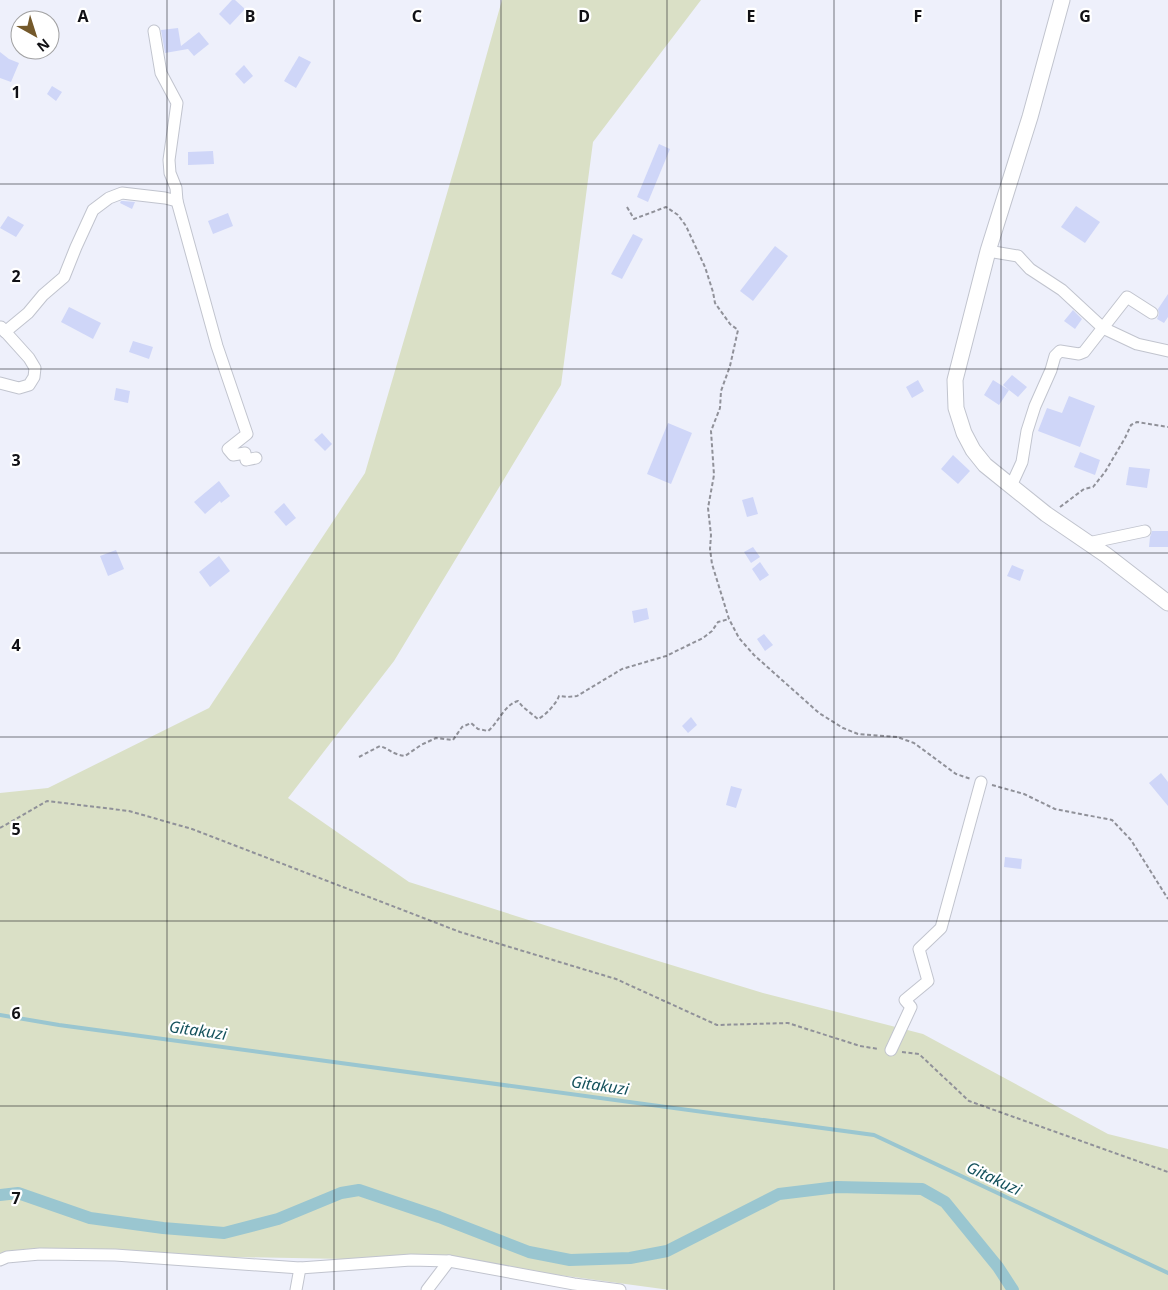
<svg xmlns="http://www.w3.org/2000/svg" width="1168" height="1290" viewBox="0 0 1168 1290" font-family="'Noto Sans',sans-serif">
<style>
.green{fill:#dae0c6}
.lines{fill:none;stroke-linecap:round;stroke-linejoin:round}
.stream{stroke:#9ac6d0;stroke-width:4}
.canal{stroke:#9ac6d0;stroke-width:12}
.building{fill:#cfd6f8}
.street-casing{stroke:#c1c4ce;stroke-width:13}
.secondary-casing{stroke:#c1c4ce;stroke-width:17}
.path{stroke:#909199;stroke-width:2;stroke-dasharray:4 2.5;stroke-linecap:butt}
.street{stroke:#fff;stroke-width:11}
.secondary{stroke:#fff;stroke-width:15}
.grid{fill:none;stroke:#111115;stroke-width:1;stroke-opacity:0.55}
.labels{text-anchor:middle;stroke-width:4.5;stroke-linejoin:round;paint-order:stroke}
.water-label{font-size:16px;font-style:italic;fill:#15525d;stroke:#fff}
.grid-label{font-size:16px;text-anchor:middle;font-weight:bold;fill:#111115;stroke:#fff;stroke-width:4.5;stroke-linejoin:round;paint-order:stroke}
</style>
<rect width="100%" height="100%" fill="#eef0fb"/>
<path class="green" d="M502,0H701L593,142L561,385L394,661L288,798L409,882L655,960L763,993L923,1034L1108,1134L1168,1149V1290H670L522,1270L345,1259L179,1256L83,1248L26,1251L0,1255V793L48,788L209,708L365,473L465,132Z"/>
<g class="lines">
<path class="stream" d="M0,1015L59,1025L874,1135L1168,1273"/>
<path class="canal" d="M0,1195L18,1193L90,1218L163,1228L224,1233L278,1219L341,1193L359,1190L439,1217L529,1252L570,1260L630,1258L667,1251L779,1194L837,1187L922,1189L945,1202L998,1267L1013,1290"/>
</g>
<g class="building">
<path d="M232,0H235L245,9L230,25L219,14Z"/>
<path d="M178,28L181,46L199,32L209,44L194,56L188,49L165,53L161,30Z"/>
<path d="M0,52L9,59L19,63L11,82L0,78Z"/>
<path d="M299,56L311,62L296,88L284,81Z"/>
<path d="M244,65L253,76L244,84L235,74Z"/>
<path d="M52,86L62,92L56,101L47,94Z"/>
<path d="M659,144L670,149L648,202L637,197Z"/>
<path d="M213,151L214,164L188,165V152Z"/>
<path d="M121,201H123L135,202L132,209L120,203Z"/>
<path d="M1076,206L1100,222L1085,243L1061,227Z"/>
<path d="M228,213L233,226L213,234L208,221Z"/>
<path d="M8,216L24,225L16,237L0,228Z"/>
<path d="M633,234L643,239L622,279L611,274Z"/>
<path d="M775,246L788,256L753,301L740,291Z"/>
<path d="M1168,294V317L1164,323L1157,319L1159,314L1158,309Z"/>
<path d="M69,307L101,323L93,339L61,322Z"/>
<path d="M1073,310L1082,319L1075,329L1064,321Z"/>
<path d="M133,341L153,347L149,359L129,352Z"/>
<path d="M1012,375L1027,387L1018,397L1009,390L999,405L984,395L993,380L1009,390L1003,385Z"/>
<path d="M918,380L924,391L912,398L906,387Z"/>
<path d="M116,388L130,391L128,403L114,400Z"/>
<path d="M1069,396L1095,406L1080,447L1038,431L1047,408L1062,413Z"/>
<path d="M668,423L692,433L671,484L647,474Z"/>
<path d="M322,433L332,444L325,451L314,440Z"/>
<path d="M1080,452L1100,460L1095,475L1074,467Z"/>
<path d="M953,455L970,471L958,484L941,469Z"/>
<path d="M1129,467L1150,469L1147,488L1126,485Z"/>
<path d="M219,481L230,496L221,503L220,501L205,514L194,502Z"/>
<path d="M753,497L758,514L747,517L742,500Z"/>
<path d="M284,503L296,518L286,526L274,512Z"/>
<path d="M1152,531H1168V547H1149L1150,537Z"/>
<path d="M753,547L760,557L751,563L744,552Z"/>
<path d="M116,550L124,569L108,576L100,556Z"/>
<path d="M219,556L230,571L210,587L199,572Z"/>
<path d="M760,562L769,575L760,581L752,569Z"/>
<path d="M1012,565L1024,570L1020,581L1007,576Z"/>
<path d="M647,608L649,619L634,623L632,611Z"/>
<path d="M764,634L773,645L765,651L757,639Z"/>
<path d="M691,717L697,725L688,733L682,726Z"/>
<path d="M1161,773L1168,782V806L1149,783Z"/>
<path d="M731,786L742,789L736,808L726,805Z"/>
<path d="M1005,857L1022,859L1021,869L1004,867Z"/>
</g>
<g class="lines">
<defs>
<g id="street">
<path d="M177,201L217,346L247,434L228,449L233,455L245,453L246,460L256,458"/>
<path d="M988,251L1018,256L1030,269L1062,290L1103,328L1137,344L1168,351"/>
<path d="M5,332L28,313L43,295L64,277L76,247L93,210L109,198L122,193L165,198L177,201L176,188L170,173L169,160L177,103L161,73L154,31"/>
<path d="M0,383L19,388L29,385L34,377L35,368L29,358L1,327"/>
<path d="M1011,486L1022,462L1027,431L1035,406L1051,370L1055,356L1060,351L1079,354L1084,352L1127,297L1152,313"/>
<path d="M1088,543L1145,531"/>
<path d="M891,1050L911,1007L905,1000L928,981L919,949L941,928L981,782"/>
<path d="M0,1260L7,1257L40,1254L115,1255L300,1268L411,1260L449,1261L574,1284L620,1290"/>
<path d="M296,1290L300,1268"/>
<path d="M427,1290L449,1261"/>
</g>
<path id="secondary" d="M1062,0L1030,117L988,251L955,380L956,408L964,433L973,450L985,465L1046,514L1106,555L1168,603"/>
</defs>
<use href="#street" class="street-casing"/>
<use href="#secondary" class="secondary-casing"/>
<g class="path">
<path d="M627,207L634,219L666,207L678,215L686,226L705,267L713,292L715,303L730,324L738,330L730,366L721,391L720,408L711,431L714,475L708,508L711,535L710,549L712,564L729,619L739,638L754,655L819,713L843,728L858,734L897,737L914,743L956,774L971,779"/>
<path d="M1060,507L1084,489L1093,487L1105,472L1125,438L1131,425L1137,422L1168,427"/>
<path d="M359,757L380,746C392,750 391,754 405,756L421,745L436,738L453,740L462,727L471,723L478,729L488,731C499,722 504,705 518,701L523,707L538,719C546,715 556,704 559,696L567,697L577,696L622,669L666,656L703,638L712,631L718,622L729,619"/>
<path d="M992,785L1024,794L1055,809L1112,820L1131,840L1168,899"/>
<path d="M0,828L47,801L129,811L192,829L460,932L616,979L717,1025L788,1023L860,1046L879,1049"/>
<path d="M902,1052L919,1054L969,1101L1168,1172"/>
</g>
<use href="#street" class="street"/>
<use href="#secondary" class="secondary"/>
</g>
<path class="grid" d="M167,0V1290M334,0V1290M501,0V1290M667,0V1290M834,0V1290M1001,0V1290M0,184H1168M0,369H1168M0,553H1168M0,737H1168M0,921H1168M0,1106H1168"/>
<g class="labels">
<g class="water-label">
<text transform="translate(198 1030) rotate(8)" y="6">Gitakuzi</text>
<text transform="translate(600 1085) rotate(8)" y="6">Gitakuzi</text>
<text transform="translate(994 1178) rotate(25)" y="6">Gitakuzi</text>
</g>
</g>
<g class="grid-label">
<text x="83" y="22">A</text>
<text x="250" y="22">B</text>
<text x="417" y="22">C</text>
<text x="584" y="22">D</text>
<text x="751" y="22">E</text>
<text x="918" y="22">F</text>
<text x="1085" y="22">G</text>
<text x="16" y="98">1</text>
<text x="16" y="282">2</text>
<text x="16" y="466">3</text>
<text x="16" y="651">4</text>
<text x="16" y="835">5</text>
<text x="16" y="1019">6</text>
<text x="16" y="1204">7</text>
</g>
<g transform="translate(35 35) rotate(141)"><circle r="24" fill="#ffffff" stroke="#a0a0a1"/>
<path d="M0-4L9 19L0 12L-9 19Z" fill="#74592b"/>
<text y="-8" font-size="14" font-weight="bold" text-anchor="middle" fill="#111115">N</text>
</g>
</svg>
